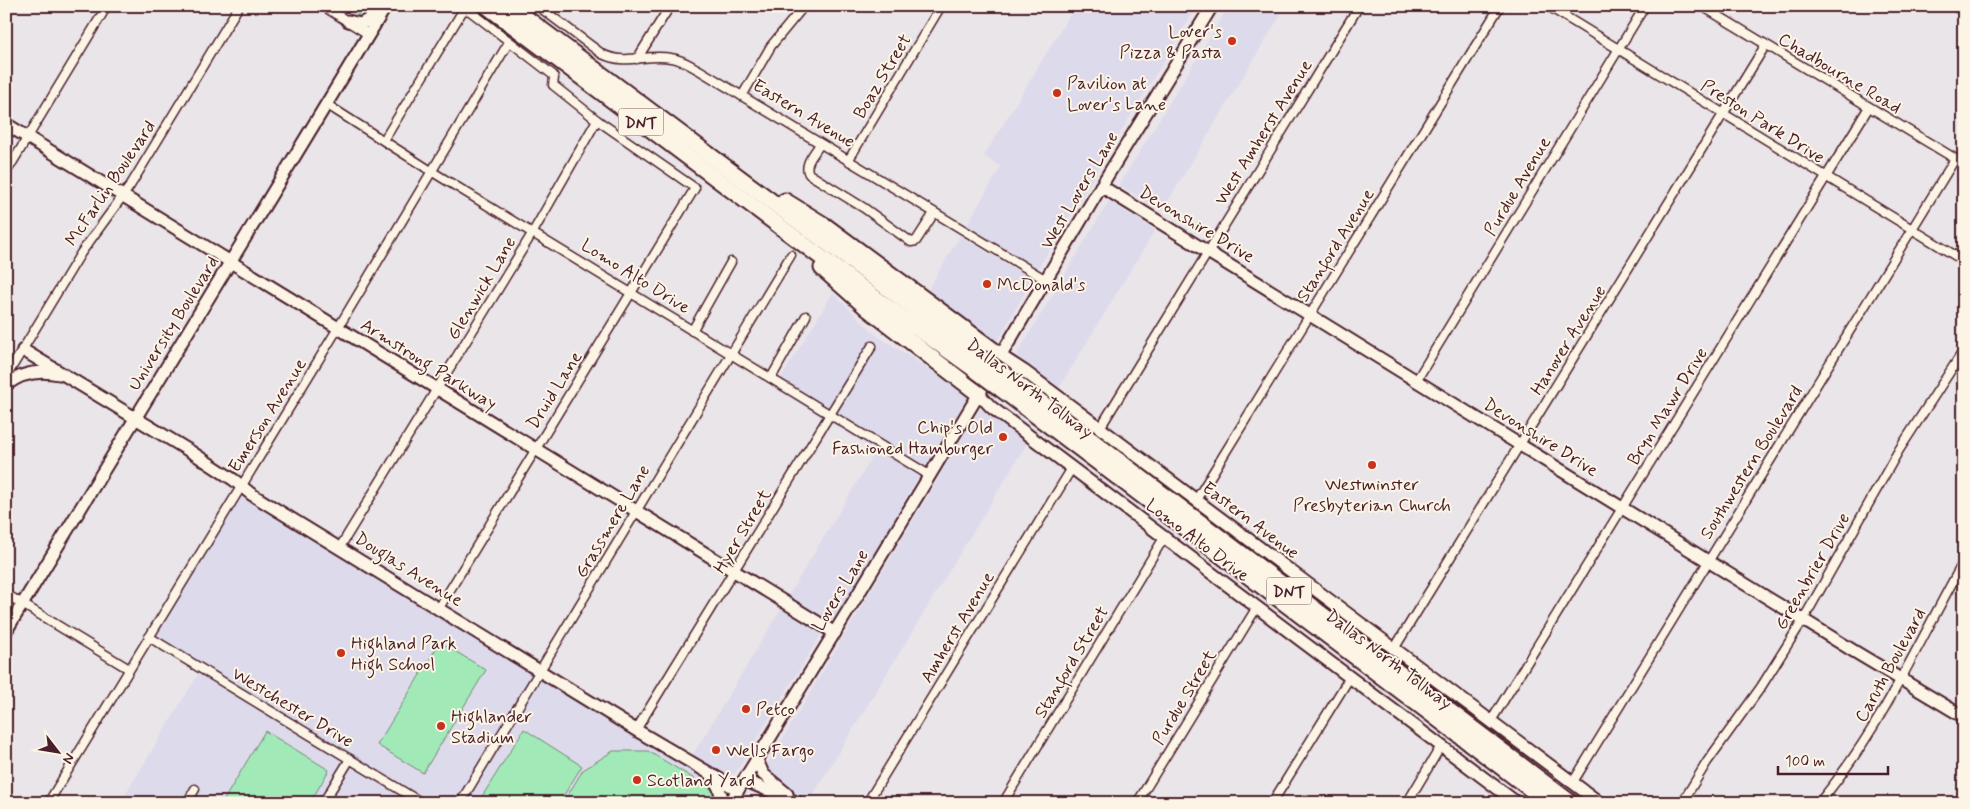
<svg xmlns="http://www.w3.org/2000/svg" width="1970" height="809" viewBox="0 0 1970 809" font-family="Mynerve,sans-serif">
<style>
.built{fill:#dddaeb}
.green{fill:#a1eab8;stroke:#768472}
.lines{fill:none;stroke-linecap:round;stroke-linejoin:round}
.street-casing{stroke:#4a1f2b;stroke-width:11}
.secondary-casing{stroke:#4a1f2b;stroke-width:15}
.highway-casing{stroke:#4a1f2b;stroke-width:19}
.street{stroke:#fcf5e5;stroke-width:8}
.secondary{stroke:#fcf5e5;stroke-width:11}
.highway{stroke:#fcf5e5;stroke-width:15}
.highway-bridge-casing{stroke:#4a1f2b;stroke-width:19;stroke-linecap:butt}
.highway-bridge{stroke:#fcf5e5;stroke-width:15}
.poi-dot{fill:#c8321e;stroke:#fcf5e5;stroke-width:2}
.labels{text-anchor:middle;stroke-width:4;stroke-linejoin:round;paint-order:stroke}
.shield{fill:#fcf5e5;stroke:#7f5f63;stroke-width:1}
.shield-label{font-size:16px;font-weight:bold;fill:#4a1f2b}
.poi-label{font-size:18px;fill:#4a1f2b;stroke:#fcf5e5;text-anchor:start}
.street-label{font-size:18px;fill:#4a1f2b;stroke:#fcf5e5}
</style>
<rect width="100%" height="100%" fill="#eae5e9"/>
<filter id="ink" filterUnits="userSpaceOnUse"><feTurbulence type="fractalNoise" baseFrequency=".02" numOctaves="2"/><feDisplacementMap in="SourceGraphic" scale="10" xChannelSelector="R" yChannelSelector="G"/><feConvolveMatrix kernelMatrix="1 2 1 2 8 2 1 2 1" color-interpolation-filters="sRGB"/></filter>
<g filter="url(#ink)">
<g class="built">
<path d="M1075,6H1197L1036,272L965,228L1001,167L984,156Z"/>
<path d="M1229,6H1286L1162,211L1119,185Z"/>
<path d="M1109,201L1155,230L1059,388L1016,356Z"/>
<path d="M960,236L1032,279L999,339L994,341L926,293Z"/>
<path d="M833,293L876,335L969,395L902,504L903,512L838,620H822L787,598L876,451L775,388Z"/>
<path d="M982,405L1027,443L808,803L764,770Z"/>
<path d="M239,495L714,785L715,803H120L204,665L154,635Z"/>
<path d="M781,609L822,633L735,774L727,775L692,756Z"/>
</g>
<g class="green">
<path d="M344,6H373L364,18Z"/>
<path d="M440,642L486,670L423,773L377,745Z"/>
<path d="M524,729L582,766L559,803H478Z"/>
<path d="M265,731L329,770L310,803H222Z"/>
<path d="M613,751H648L713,790V803H563L583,770Z"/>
</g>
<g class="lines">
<defs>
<g id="street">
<path d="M323,6L368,34"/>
<path d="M538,6L602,54C627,66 646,53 671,58C681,59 690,65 699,70L1046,280"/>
<path d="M1548,6L1964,261"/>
<path d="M1702,6L1964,164"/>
<path d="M637,59L670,6"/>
<path d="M742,96L771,46L804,6"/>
<path d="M326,104L431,171L929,475"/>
<path d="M384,140L462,12L465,10L470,11L553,75L554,78L553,85L597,120L695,188L439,608"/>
<path d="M820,144C815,153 803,164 809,174L864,208L911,242L916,241L934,213"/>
<path d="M848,161L941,6"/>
<path d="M6,173L107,6"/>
<path d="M692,331L731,262"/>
<path d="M6,377L81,253L130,186L239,6"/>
<path d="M771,378L806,316"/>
<path d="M1416,381L1645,6"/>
<path d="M1100,428L1359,6"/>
<path d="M1196,500L1500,6"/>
<path d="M340,547L533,232L597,120"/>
<path d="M6,594L129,669"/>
<path d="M149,637L422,803"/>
<path d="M1394,649L1765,46"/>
<path d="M1491,721L1869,107"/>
<path d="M636,730L872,346"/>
<path d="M1573,782L1955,159"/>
<path d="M48,803L338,328L509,42"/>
<path d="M187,803L195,789"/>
<path d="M323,803L350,759"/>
<path d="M460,803L791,255"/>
<path d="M867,803L1072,468"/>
<path d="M1003,803L1165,536"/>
<path d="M1137,803L1257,607"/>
<path d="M1272,803L1350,677"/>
<path d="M1407,803L1441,746"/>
<path d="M1682,803L1707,762L1761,687L1803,620L1899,450L1964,350"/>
<path d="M1819,803C1882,727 1917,645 1964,561"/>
</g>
<g id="secondary">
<path d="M1958,6L1964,10"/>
<path d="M348,21L361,24L379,13"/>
<path d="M6,124L835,633"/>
<path d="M1101,186L1852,650L1964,717"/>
<path d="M23,350L193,453L234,480L251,494L636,730L738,790"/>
<path d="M1001,356L1024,371L1600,803"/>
<path d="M997,362L1106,178L1212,6"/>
<path d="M6,385C21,373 40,370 59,374"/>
<path d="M979,394L991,407L1517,803"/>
<path d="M6,631L386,6"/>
<path d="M757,760L763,774L787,794"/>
<path d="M711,776L718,786L724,803"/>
<path d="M744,780L798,803"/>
<path d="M730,803L857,596L983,387"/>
</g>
<g id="highway">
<path d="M487,6L874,297L974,369"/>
<path d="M510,6L981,358"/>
<path d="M785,201L824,225L1001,356"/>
<path d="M822,268L867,308L979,394"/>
<path d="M1008,377L1571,803"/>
<path d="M1001,389L1549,803"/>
</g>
</defs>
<use href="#street" class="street-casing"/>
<use href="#secondary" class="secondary-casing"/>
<use href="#highway" class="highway-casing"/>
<use href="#street" class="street"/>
<use href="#secondary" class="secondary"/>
<use href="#highway" class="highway"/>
<defs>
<g id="highway-bridge">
<path d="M981,358L1008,377"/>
<path d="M974,369L1001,389"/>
</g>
</defs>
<use href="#highway-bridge" class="highway-bridge-casing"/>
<use href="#highway-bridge" class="highway-bridge"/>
</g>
</g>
<g class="poi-dot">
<circle cx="1232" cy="41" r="5"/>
<circle cx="1057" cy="93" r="5"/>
<circle cx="987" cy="284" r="5"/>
<circle cx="1003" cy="437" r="5"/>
<circle cx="1372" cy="465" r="5"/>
<circle cx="341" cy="653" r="5"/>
<circle cx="746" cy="709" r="5"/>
<circle cx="441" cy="726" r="5"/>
<circle cx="716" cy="750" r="5"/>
<circle cx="637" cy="780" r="5"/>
</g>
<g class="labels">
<g class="shield">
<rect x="618.5" y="108.5" width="45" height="27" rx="4"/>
<rect x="1266.5" y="577.5" width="45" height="27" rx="4"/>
</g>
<g class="shield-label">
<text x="641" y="128">DNT</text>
<text x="1289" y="597">DNT</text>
</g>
<g class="poi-label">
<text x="1222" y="37" text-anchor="end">Lover's<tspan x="1222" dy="21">Pizza &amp; Pasta</tspan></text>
<text x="1067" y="89">Pavilion at<tspan x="1067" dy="21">Lover's Lane</tspan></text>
<text x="997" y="290">McDonald's</text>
<text x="993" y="433" text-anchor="end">Chip's Old<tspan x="993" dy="21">Fashioned Hamburger</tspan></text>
<text x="1372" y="490" text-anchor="middle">Westminster<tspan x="1372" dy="21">Presbyterian Church</tspan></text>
<text x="351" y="649">Highland Park<tspan x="351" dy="21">High School</tspan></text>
<text x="756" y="715">Petco</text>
<text x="451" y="722">Highlander<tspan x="451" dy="21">Stadium</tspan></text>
<text x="726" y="756">Wells Fargo</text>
<text x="647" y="786">Scotland Yard</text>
</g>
<g class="street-label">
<text transform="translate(1840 73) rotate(31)" y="6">Chadbourne Road</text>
<text transform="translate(882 76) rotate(-59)" y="6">Boaz Street</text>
<text transform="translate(804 113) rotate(31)" y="6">Eastern Avenue</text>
<text transform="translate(1763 121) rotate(32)" y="6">Preston Park Drive</text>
<text transform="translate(1263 132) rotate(-58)" y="6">West Amherst Avenue</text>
<text transform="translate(110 183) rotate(-56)" y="6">McFarlin Boulevard</text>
<text transform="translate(1517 186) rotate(-59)" y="6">Purdue Avenue</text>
<text transform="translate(1079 190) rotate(-59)" y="6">West Lovers Lane</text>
<text transform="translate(1197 224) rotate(31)" y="6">Devonshire Drive</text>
<text transform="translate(1335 245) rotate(-58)" y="6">Stanford Avenue</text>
<text transform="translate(636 276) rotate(32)" y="6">Lomo Alto Drive</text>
<text transform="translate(481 288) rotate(-59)" y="6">Glenwick Lane</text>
<text transform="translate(173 323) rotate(-58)" y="6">University Boulevard</text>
<text transform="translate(1568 340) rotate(-58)" y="6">Hanover Avenue</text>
<text transform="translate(429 364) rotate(32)" y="6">Armstrong Parkway</text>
<text transform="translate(1030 388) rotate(37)" y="6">Dallas North Tollway</text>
<text transform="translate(554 390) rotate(-58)" y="6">Druid Lane</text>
<text transform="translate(1667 406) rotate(-58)" y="6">Bryn Mawr Drive</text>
<text transform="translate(267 415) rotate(-58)" y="6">Emerson Avenue</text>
<text transform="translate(1541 437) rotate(32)" y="6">Devonshire Drive</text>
<text transform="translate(1751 462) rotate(-58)" y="6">Southwestern Boulevard</text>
<text transform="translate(1251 520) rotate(37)" y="6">Eastern Avenue</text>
<text transform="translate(612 521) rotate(-59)" y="6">Grassmere Lane</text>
<text transform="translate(742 531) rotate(-59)" y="6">Hyer Street</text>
<text transform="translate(1198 540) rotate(37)" y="6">Lomo Alto Drive</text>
<text transform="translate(409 569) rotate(32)" y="6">Douglas Avenue</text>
<text transform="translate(1812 571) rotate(-60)" y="6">Greenbrier Drive</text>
<text transform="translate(840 590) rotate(-59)" y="6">Lovers Lane</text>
<text transform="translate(957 627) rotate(-59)" y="6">Amherst Avenue</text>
<text transform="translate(1389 659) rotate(37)" y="6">Dallas North Tollway</text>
<text transform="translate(1071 662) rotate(-59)" y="6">Stanford Street</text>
<text transform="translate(1890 665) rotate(-61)" y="6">Caruth Boulevard</text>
<text transform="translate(1184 697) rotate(-59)" y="6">Purdue Street</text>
<text transform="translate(293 707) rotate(31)" y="6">Westchester Drive</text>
</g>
</g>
<rect width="1970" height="809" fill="none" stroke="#fcf5e5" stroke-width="25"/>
<rect x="12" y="12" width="1945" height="784" fill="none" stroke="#4a1f2b" stroke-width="2" filter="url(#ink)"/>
<g transform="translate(58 752) rotate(121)" stroke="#fcf5e5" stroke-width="4" paint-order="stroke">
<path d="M0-4L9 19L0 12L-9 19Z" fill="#4a1f2b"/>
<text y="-8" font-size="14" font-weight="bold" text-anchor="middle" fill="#4a1f2b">N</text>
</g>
<path d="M1778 766v8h110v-8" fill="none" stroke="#4a1f2b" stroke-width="2.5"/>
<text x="1785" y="766" font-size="15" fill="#4a1f2b" stroke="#fcf5e5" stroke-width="4" paint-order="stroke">100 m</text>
</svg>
